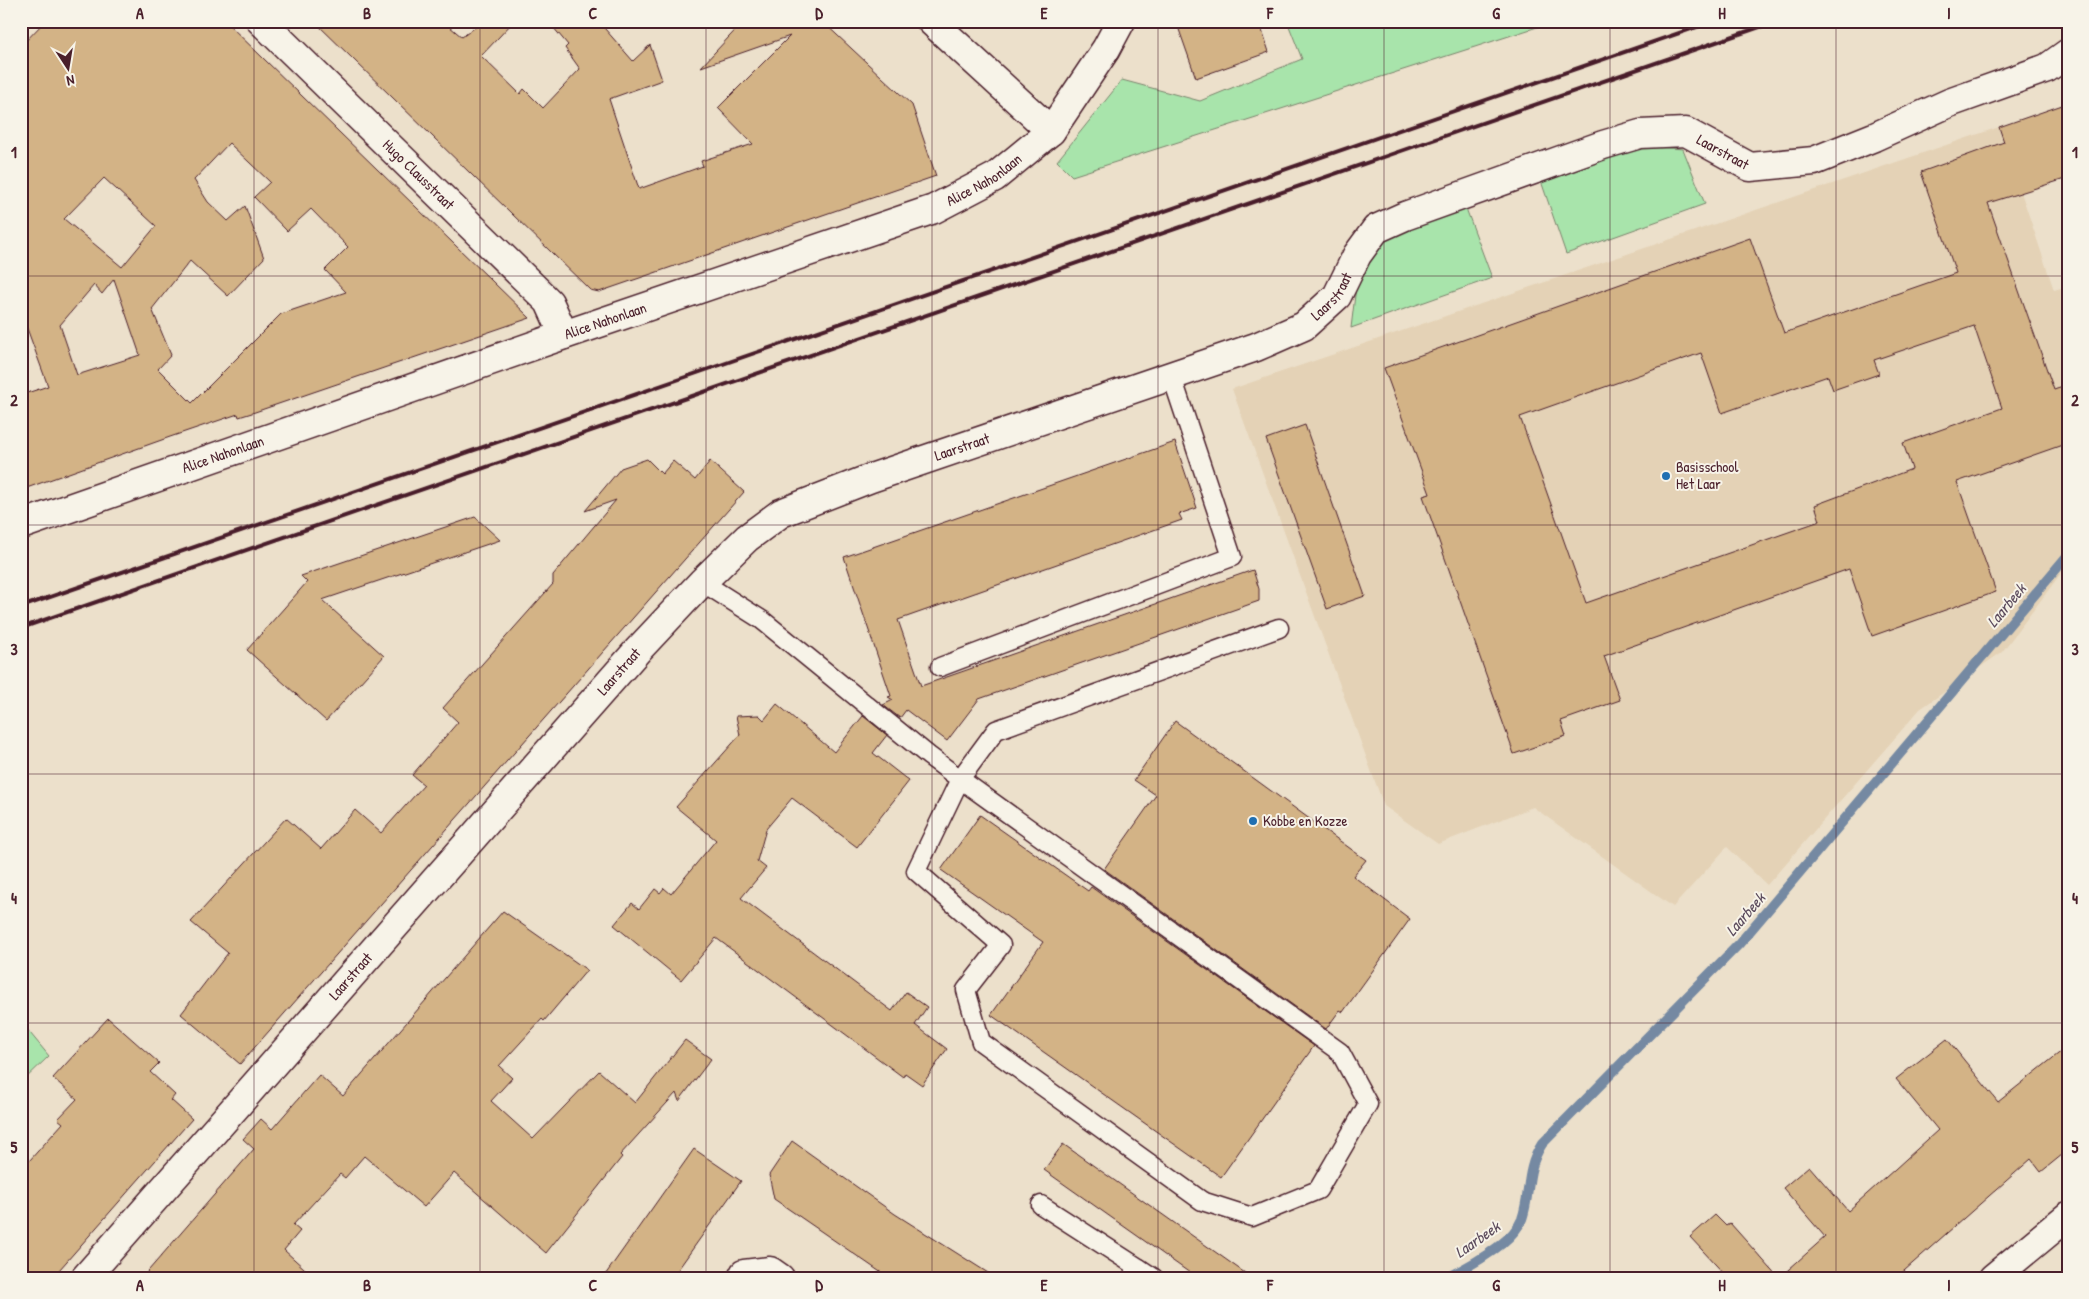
<svg xmlns="http://www.w3.org/2000/svg" width="2089" height="1299" viewBox="0 0 2089 1299" font-family="'Patrick Hand',sans-serif">
<style>
.built{fill:#e4d2b6}
.green{fill:#a8e4ab;stroke:#79826b}
.lines{fill:none;stroke-linecap:round;stroke-linejoin:round}
.stream{stroke:#7589a2;stroke-width:10}
.building{fill:#d3b386;stroke:#4a1f2b;fill-rule:evenodd}
.lane-casing{stroke:#4a1f2b;stroke-width:21}
.street-casing{stroke:#4a1f2b;stroke-width:31}
.lane{stroke:#f7f3e8;stroke-width:18}
.street{stroke:#f7f3e8;stroke-width:28}
.rail{stroke:#4a1f2b;stroke-width:4}
.grid{fill:none;stroke:#4a1f2b;stroke-width:1;stroke-opacity:0.55}
.poi-dot{fill:#1f6fb2;stroke:#f7f3e8;stroke-width:2}
.labels{text-anchor:middle;stroke-width:4;stroke-linejoin:round;paint-order:stroke}
.street-label{font-size:15px;fill:#4a1f2b;stroke:#f7f3e8}
.poi-label{font-size:15px;fill:#4a1f2b;stroke:#f7f3e8;text-anchor:start}
.water-label{font-size:16px;font-style:italic;fill:#5c4b5d;stroke:#f7f3e8}
.neatline{fill:none;stroke:#4a1f2b;stroke-width:2}
.grid-label{font-size:16px;text-anchor:middle;font-weight:bold;fill:#4a1f2b}
</style>
<rect width="100%" height="100%" fill="#ece0cb"/>
<filter id="ink" filterUnits="userSpaceOnUse"><feTurbulence type="fractalNoise" baseFrequency=".02" numOctaves="2"/><feDisplacementMap in="SourceGraphic" scale="10" xChannelSelector="R" yChannelSelector="G"/><feConvolveMatrix kernelMatrix="1 2 1 2 8 2 1 2 1" color-interpolation-filters="sRGB"/></filter>
<g filter="url(#ink)">
<path class="built" d="M1999,127L2054,290L2068,286V564L2002,652L1920,709L1767,885L1727,847L1673,907L1533,807L1438,844L1384,806L1232,389Z"/>
<g class="green">
<path d="M1293,21H1556L1072,176L1057,161L1122,80L1200,101L1302,59L1289,26Z"/>
<path d="M1646,146L1683,149L1705,204L1566,254L1541,181L1604,157Z"/>
<path d="M1464,203L1492,278L1351,328L1356,287L1374,252L1390,230Z"/>
<path d="M21,1022L49,1056L21,1083Z"/>
</g>
<g class="lines">
<path class="stream" d="M1446,1278C1468,1267 1513,1243 1522,1219C1531,1193 1525,1171 1542,1144L1739,944L2068,555"/>
</g>
<g class="building">
<path d="M45,21H225L530,318L255,412L239,417L238,414L170,437L21,490V395L48,386L21,312V46ZM229,143L270,182L254,197L287,231L311,209L348,247L325,270L346,292L281,314L192,403L158,369L171,355L152,309L190,261L228,296L264,258L245,206L228,221L208,202L194,180ZM104,178L156,226L122,267L64,219ZM114,279L140,355L77,375L60,325L94,285L102,294Z"/>
<path d="M314,21H443L462,37L484,21H514L481,56L520,94L524,89L543,108L580,69L565,48L568,45L548,21H598L633,61L650,45L662,80L609,99L639,189L703,166L701,161L753,144L718,108L790,36L701,67L744,21H822L912,105L936,176L599,292L590,290Z"/>
<path d="M1176,21H1259L1269,52L1196,78Z"/>
<path d="M2068,103V178L1988,203L2054,390L2068,385V443L1957,482L1996,592L1872,636L1849,569L1604,656L1620,700L1561,721L1566,736L1514,754L1423,496L1430,494L1384,368L1750,238L1784,333L1956,273L1921,172L2004,142L1999,127ZM1974,326L2002,408L1903,443L1912,469L1815,505L1820,521L1586,603L1520,417L1701,353L1722,413L1828,376L1833,390L1879,374L1874,360Z"/>
<path d="M1305,425L1365,596L1327,609L1266,439Z"/>
<path d="M1175,442L1197,508L1179,514L1182,520L898,620L921,686L1253,570L1259,589V601L979,699L947,741L906,710L900,718L883,705L893,700L888,697L891,696L844,557Z"/>
<path d="M647,459L662,474L673,461L695,480L710,461L744,492L240,1064L181,1014L228,953L191,922L286,818L321,849L355,810L381,833L424,785L412,775L458,722L443,708L553,584V575L616,500L585,511L621,468Z"/>
<path d="M475,517L500,540L322,600L384,656L326,721L247,650L307,582L301,576Z"/>
<path d="M777,704L834,752L863,716L887,735L873,753L909,781L857,847L792,798L766,829L757,861L766,868L741,898L892,1011L906,992L927,1007L915,1025L947,1049L922,1085L905,1073L903,1077L716,938L681,980L614,925L632,903L639,909L655,889L660,893L664,888L671,894L716,840L676,807L740,735L736,716L759,715L764,720Z"/>
<path d="M1175,721L1366,860L1353,876L1410,919L1343,1012L1340,1010L1326,1029L1104,869L1156,795L1134,780Z"/>
<path d="M980,815L1088,891L1091,887L1314,1046L1221,1177L991,1015L1043,942L941,870Z"/>
<path d="M503,911L587,970L544,1021L542,1019L499,1066L512,1078L491,1101L533,1139L599,1071L635,1103L685,1040L711,1059L679,1101L676,1093L620,1155L622,1157L546,1253L454,1173L424,1207L364,1156L345,1178L340,1174L293,1225L300,1231L284,1250L315,1278H142L254,1149L243,1139L261,1119L272,1129L319,1075L343,1096Z"/>
<path d="M108,1018L159,1063L150,1072L175,1095L171,1100L192,1119L52,1278H21V1170L63,1123L58,1119L77,1099L53,1078Z"/>
<path d="M1947,1039L1998,1102L2068,1046V1150L2041,1172L2031,1159L1896,1278H1779L1825,1237L1783,1188L1809,1166L1848,1211L1895,1169L1938,1130L1896,1079Z"/>
<path d="M792,1141L895,1214L996,1278H889L774,1199L769,1175Z"/>
<path d="M1063,1144L1252,1278H1197L1044,1170Z"/>
<path d="M694,1149L741,1181L672,1278H603Z"/>
<path d="M1715,1215L1726,1226L1730,1223L1779,1278H1728L1690,1237Z"/>
</g>
<g class="lines">
<defs>
<g id="lane">
<path d="M702,582L762,620L929,756L960,779L1340,1052L1368,1104L1318,1190L1252,1217L1202,1201L981,1042L966,990L1001,945L916,871L960,779L996,730L1279,628"/>
<path d="M940,667L1232,557L1171,374"/>
<path d="M1041,1205L1139,1268"/>
<path d="M1132,1278L1139,1268L1154,1278"/>
</g>
<g id="street">
<path id="s1" d="M261,21L549,302L564,335"/>
<path d="M931,21L1051,131"/>
<path id="s2" d="M21,525L564,335L934,209L995,177L1051,131L1106,49L1121,21"/>
<path id="s3" d="M85,1278L638,650L702,582L747,538L781,513L871,478L1256,347L1304,326L1337,296L1357,255L1376,229L1405,216L1603,145L1640,134L1686,132L1750,167L1814,161L1874,137L1949,103L2047,68L2068,53"/>
<path d="M742,1278L744,1274L770,1271L780,1278"/>
<path d="M1993,1278L2068,1216"/>
</g>
</defs>
<use href="#lane" class="lane-casing"/>
<use href="#street" class="street-casing"/>
<use href="#lane" class="lane"/>
<use href="#street" class="street"/>
<g class="rail">
<path d="M21,607L1714,21"/>
<path d="M21,628L1777,21"/>
</g>
</g>
</g>
<path class="grid" d="M254,21V1278M480,21V1278M706,21V1278M932,21V1278M1158,21V1278M1384,21V1278M1610,21V1278M1836,21V1278M21,276H2068M21,525H2068M21,774H2068M21,1023H2068"/>
<g class="poi-dot">
<circle cx="1666" cy="476" r="5"/>
<circle cx="1253" cy="821" r="5"/>
</g>
<g class="labels">
<g class="street-label">
<text dy="5" stroke="none"><textPath href="#s3" startOffset="2082">Laarstraat</textPath></text>
<text dy="5" stroke="none"><textPath href="#s1" startOffset="220">Hugo Clausstraat</textPath></text>
<text dy="5" stroke="none"><textPath href="#s2" startOffset="1024">Alice Nahonlaan</textPath></text>
<text dy="5" stroke="none"><textPath href="#s3" startOffset="1632">Laarstraat</textPath></text>
<text dy="5" stroke="none"><textPath href="#s2" startOffset="619">Alice Nahonlaan</textPath></text>
<text dy="5" stroke="none"><textPath href="#s3" startOffset="1228">Laarstraat</textPath></text>
<text dy="5" stroke="none"><textPath href="#s2" startOffset="214">Alice Nahonlaan</textPath></text>
<text dy="5" stroke="none"><textPath href="#s3" startOffset="808">Laarstraat</textPath></text>
<text dy="5" stroke="none"><textPath href="#s3" startOffset="402">Laarstraat</textPath></text>
</g>
<g class="poi-label">
<text x="1676" y="472">Basisschool<tspan x="1676" dy="17">Het Laar</tspan></text>
<text x="1263" y="826">Kobbe en Kozze</text>
</g>
<g class="water-label">
<text transform="translate(2006 605) rotate(-50)" y="6">Laarbeek</text>
<text transform="translate(1745 914) rotate(-49)" y="6">Laarbeek</text>
<text transform="translate(1477 1239) rotate(-35)" y="6">Laarbeek</text>
</g>
</g>
<rect width="2089" height="1299" fill="none" stroke="#f7f3e8" stroke-width="55"/>
<g transform="translate(68 68) rotate(168)" stroke="#f7f3e8" stroke-width="4" paint-order="stroke">
<path d="M0-4L9 19L0 12L-9 19Z" fill="#4a1f2b"/>
<text y="-8" font-size="14" font-weight="bold" text-anchor="middle" fill="#4a1f2b">N</text>
</g>
<rect x="28" y="28" width="2034" height="1244" class="neatline"/>
<g class="grid-label">
<text x="140" y="19">A</text>
<text x="367" y="19">B</text>
<text x="593" y="19">C</text>
<text x="819" y="19">D</text>
<text x="1044" y="19">E</text>
<text x="1270" y="19">F</text>
<text x="1496" y="19">G</text>
<text x="1722" y="19">H</text>
<text x="1949" y="19">I</text>
<text x="14" y="158">1</text>
<text x="2075" y="158">1</text>
<text x="14" y="406">2</text>
<text x="2075" y="406">2</text>
<text x="14" y="655">3</text>
<text x="2075" y="655">3</text>
<text x="14" y="904">4</text>
<text x="2075" y="904">4</text>
<text x="14" y="1153">5</text>
<text x="2075" y="1153">5</text>
<text x="140" y="1291">A</text>
<text x="367" y="1291">B</text>
<text x="593" y="1291">C</text>
<text x="819" y="1291">D</text>
<text x="1044" y="1291">E</text>
<text x="1270" y="1291">F</text>
<text x="1496" y="1291">G</text>
<text x="1722" y="1291">H</text>
<text x="1949" y="1291">I</text>
</g>
</svg>
